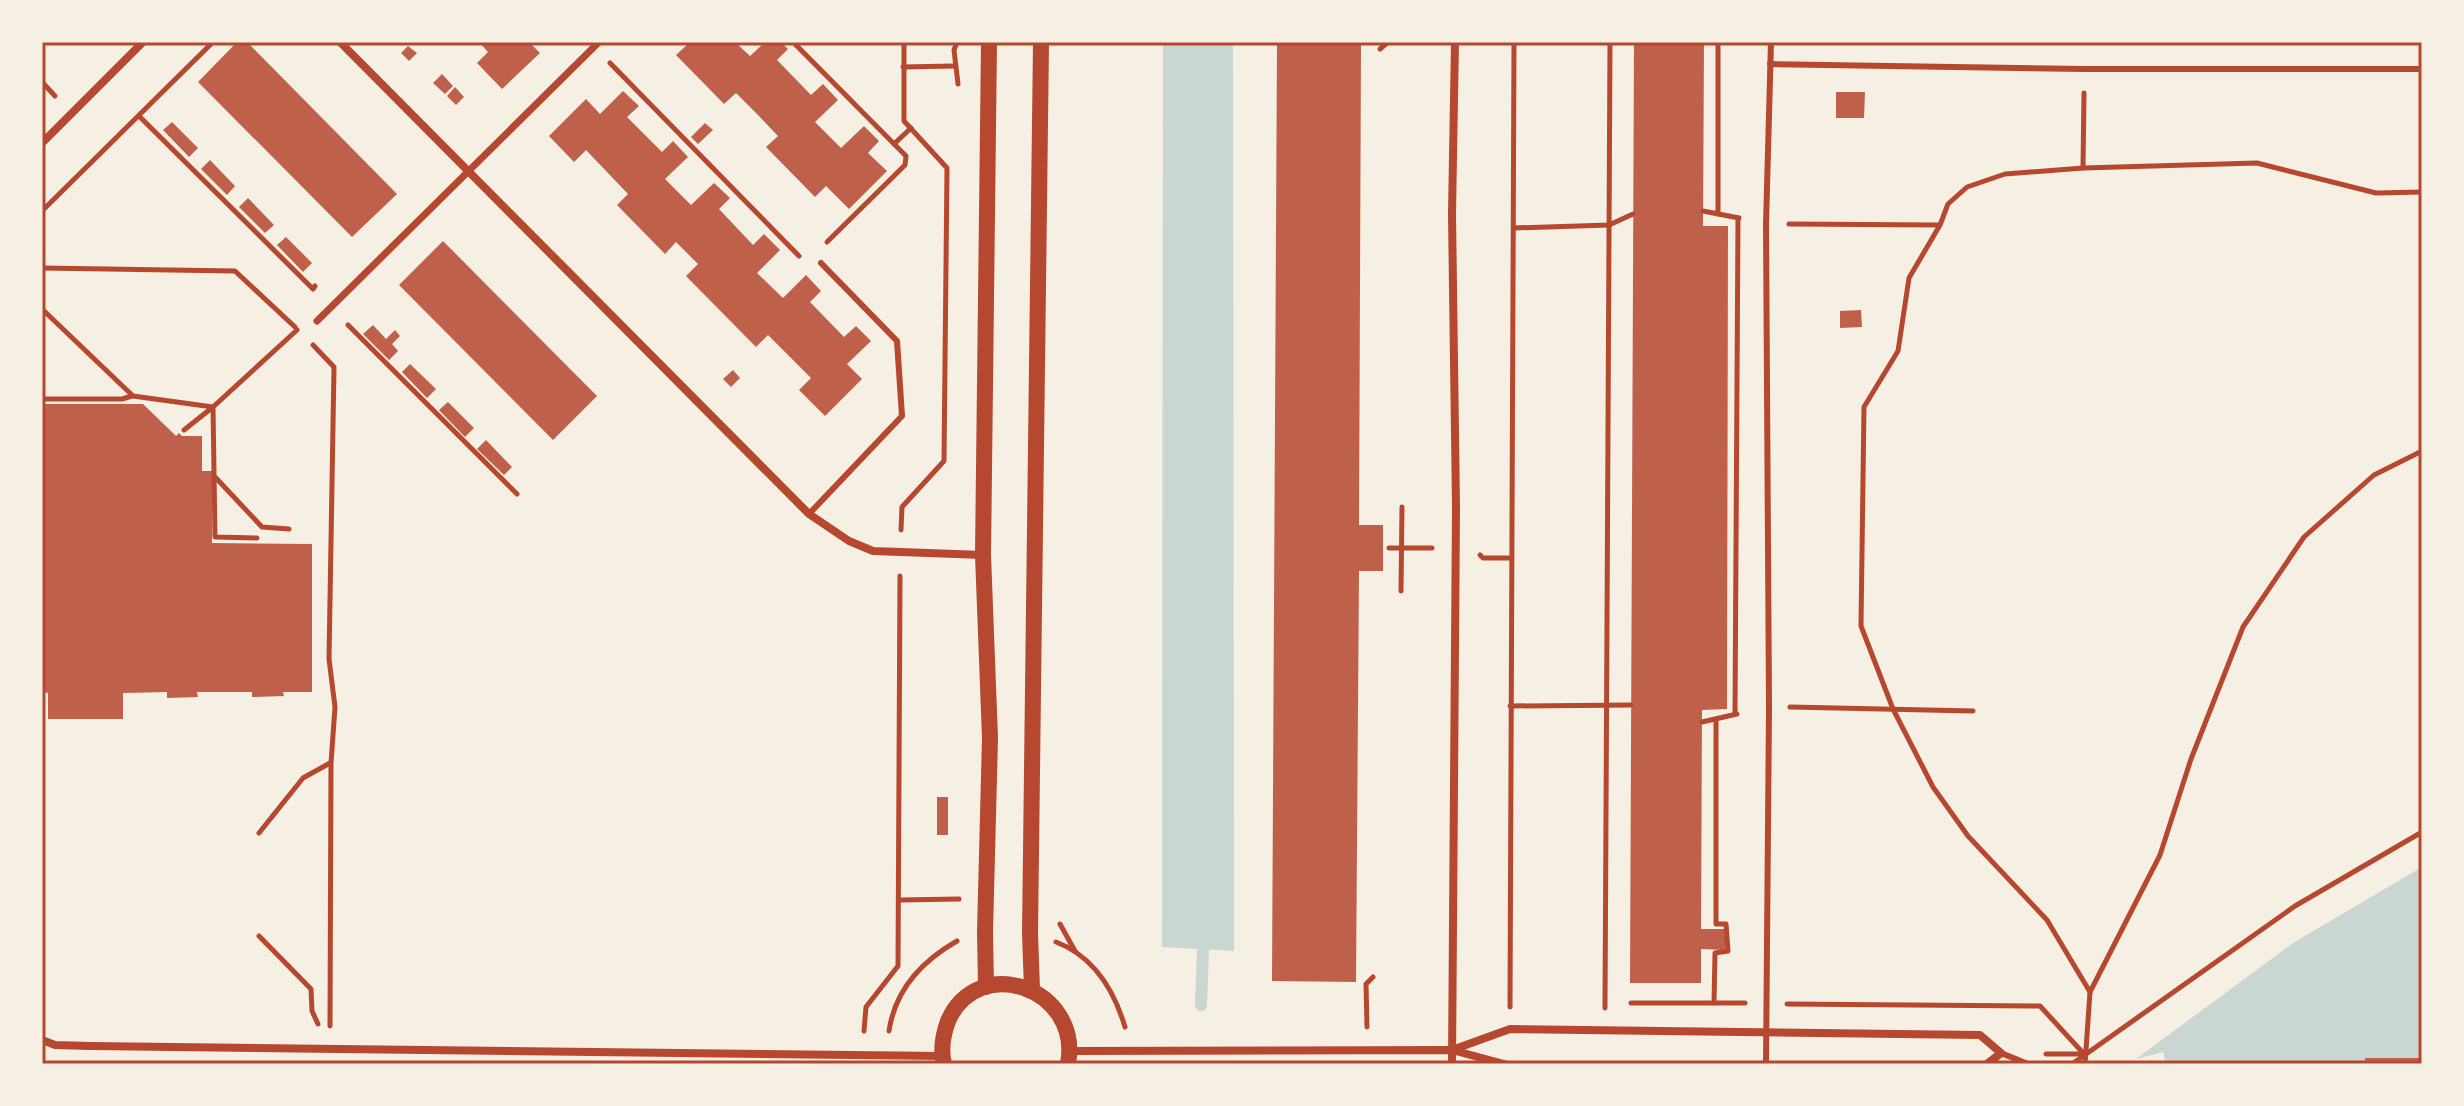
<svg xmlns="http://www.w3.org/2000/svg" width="2464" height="1106" viewBox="0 0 2464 1106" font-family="'Golos Text',sans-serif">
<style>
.water{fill:#c9d6d2}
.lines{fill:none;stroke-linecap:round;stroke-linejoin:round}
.stream{stroke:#c9d6d2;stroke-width:12}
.building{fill:#bf614a}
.path{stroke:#b5482f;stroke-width:5}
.service{stroke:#b5482f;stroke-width:6}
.pedestrian{stroke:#b5482f;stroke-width:7}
.minor{stroke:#b5482f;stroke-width:8}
.secondary{stroke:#b5482f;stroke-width:16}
.neatline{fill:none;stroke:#b5482f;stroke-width:3}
</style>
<rect width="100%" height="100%" fill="#f6efe4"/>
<g class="water">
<path d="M1163,42H1233L1234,951L1162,947Z"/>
<path d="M2422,867V1058H2365V1064H2166L2163,1052L2136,1059L2293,943Z"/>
</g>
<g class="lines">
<path class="stream" d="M1201,1005L1203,949"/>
</g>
<g class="building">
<path d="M237,42H247L397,194L352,237L198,82Z"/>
<path d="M479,42H529L540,53L502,89L477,63L488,52Z"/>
<path d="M686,42H735L750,56L765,42H781L788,49L777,60L811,95L823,84L838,100L815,122L841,148L864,126L879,141L868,153L887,171L849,209L826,186L815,197L766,147L778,136L757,114L736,93L724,104L676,55L688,44Z"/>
<path d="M1277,42H1361L1359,525H1383V571H1359L1356,982L1272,981Z"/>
<path d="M1634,42H1704L1703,226H1728L1727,709L1702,710L1701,929H1726L1725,950L1701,949V983H1630Z"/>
<path d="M408,46L417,53L409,61L401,53Z"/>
<path d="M442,74L453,86L445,94L433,83Z"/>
<path d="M455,87L464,97L456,105L447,96Z"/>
<path d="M623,91L639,106L627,117L662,152L673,141L688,157L665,179L691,205L714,183L730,198L719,209L753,245L764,234L780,250L757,273L783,298L806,275L821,291L810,302L844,337L856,326L871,341L847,364L862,379L825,416L799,390L811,378L768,335L756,347L686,276L698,264L676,242L665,254L617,205L628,194L586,150L574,162L549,136L586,99L600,114Z"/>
<path d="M1836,92H1865L1864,118H1836Z"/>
<path d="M172,122L198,148L189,157L163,130Z"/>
<path d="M705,123L713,130L698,144L691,137Z"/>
<path d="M210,160L235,186L227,195L201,169Z"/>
<path d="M248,198L274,225L265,233L239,207Z"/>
<path d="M286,237L312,263L303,272L277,245Z"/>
<path d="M443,241L597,396L553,440L399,285Z"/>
<path d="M1861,310L1862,327L1840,328V311Z"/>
<path d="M373,325L386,339L395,330L400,336L392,344L398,351L389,360L363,334Z"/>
<path d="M410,364L436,389L427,398L402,372Z"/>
<path d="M733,370L740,378L731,387L723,379Z"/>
<path d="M448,402L474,428L465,437L439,410Z"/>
<path d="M42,404H143L176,436L179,433L182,436H202V471H212V543L312,544V692H283L284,696L252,697V692H197L198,697L167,698V692L123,693V719H48V693L42,692Z"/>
<path d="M486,440L512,467L504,475L477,449Z"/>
<rect x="937" y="797" width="11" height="38"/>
<rect x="2365" y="1058" width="57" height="6"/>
</g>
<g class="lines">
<g class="path">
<path d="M793,42L906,156L905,165L827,242"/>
<path d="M957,42L954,50L958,84"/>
<path d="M1718,42V214"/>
<path d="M1380,49L1388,42"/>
<path d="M610,63L799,256"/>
<path d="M903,67L954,66"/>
<path d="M42,82L55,96"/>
<path d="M139,116L313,289L315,286"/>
<path d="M894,144L911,128"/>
<path d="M2083,168L2084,93"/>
<path d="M42,211L213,42"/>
<path d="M1703,211L1739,218"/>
<path d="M1789,224L1939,225"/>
<path d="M1514,228L1609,225L1633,214"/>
<path d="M42,268L235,271L295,327"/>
<path d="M42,309L133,396L213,407L215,537L257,538"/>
<path d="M348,325L517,494"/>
<path d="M313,345L334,367L329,659L335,707L331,763L330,1026"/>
<path d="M42,399H122L132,396"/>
<path d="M184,430L213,407L297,330"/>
<path d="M216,478L262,527L289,529"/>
<path d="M901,530L902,507L944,461L947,168L904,121V42"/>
<path d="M1389,548H1432"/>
<path d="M1480,555L1483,558H1510"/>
<path d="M1401,591L1402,507"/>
<path d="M1510,706L1631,705"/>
<path d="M1790,707L1973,711"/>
<path d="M1735,714L1738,218"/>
<path d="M1702,722L1737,714"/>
<path d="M259,833L303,778L330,763"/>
<path d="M900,900L959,899"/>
<path d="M1060,924L1075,951"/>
<path d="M259,936L311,989L312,1011L318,1024"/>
<path d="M1056,942C1093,956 1114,990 1125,1027"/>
<path d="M2090,992L2047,920L1968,836L1933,787L1893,709L1861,626L1864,407L1898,351L1909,278L1940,225L1948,204L1967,187L2005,174L2083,168L2257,163L2376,193L2422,192"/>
<path d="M1631,1003H1745"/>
<path d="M1714,1003L1715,953L1728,951L1726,924H1716V719"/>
<path d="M1787,1004L2040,1006L2084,1054"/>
<path d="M1510,1007L1514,42"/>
<path d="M1605,1008L1610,42"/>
<path d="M1367,1027L1366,984L1373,977"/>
<path d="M864,1031L866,1007L898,966L900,576"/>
<path d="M889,1031C895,990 922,961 957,941"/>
<path d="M2046,1054H2084"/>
<path d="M2072,1064L2295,906L2422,832"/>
<path d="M2085,1064L2090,992L2160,855L2191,759L2243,627L2304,537L2374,475L2422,451"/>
</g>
<g class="service">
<path d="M1770,64L2085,69H2422"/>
<path d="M809,514L902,416L897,341L821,263"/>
<path d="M2001,1053L2028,1064"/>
<path d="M1766,1064L1769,707L1766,224L1771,42"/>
</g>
<path class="pedestrian" d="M317,321L599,42"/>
<g class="minor">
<path d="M340,42L809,514L849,541L873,551L983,555"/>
<path d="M42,143L143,42"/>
<path d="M42,1040L55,1045L90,1046L942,1056"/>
<path d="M1452,1050L1510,1029L1980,1035L2001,1053L1987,1064"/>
<path d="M1071,1051L1452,1050L1504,1064"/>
<path d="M1452,1064L1456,507L1452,214L1455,42"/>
</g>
<g class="secondary">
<path d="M986,987L985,932L990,738L983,555L989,42"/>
<path d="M1032,990L1030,933L1041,42"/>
<path d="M944,1064C940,1049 943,1035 948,1021C978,952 1082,988 1068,1064"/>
</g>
</g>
<rect width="2464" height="1106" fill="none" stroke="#f6efe4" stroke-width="88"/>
<rect x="44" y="44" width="2376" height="1018" class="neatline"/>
</svg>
